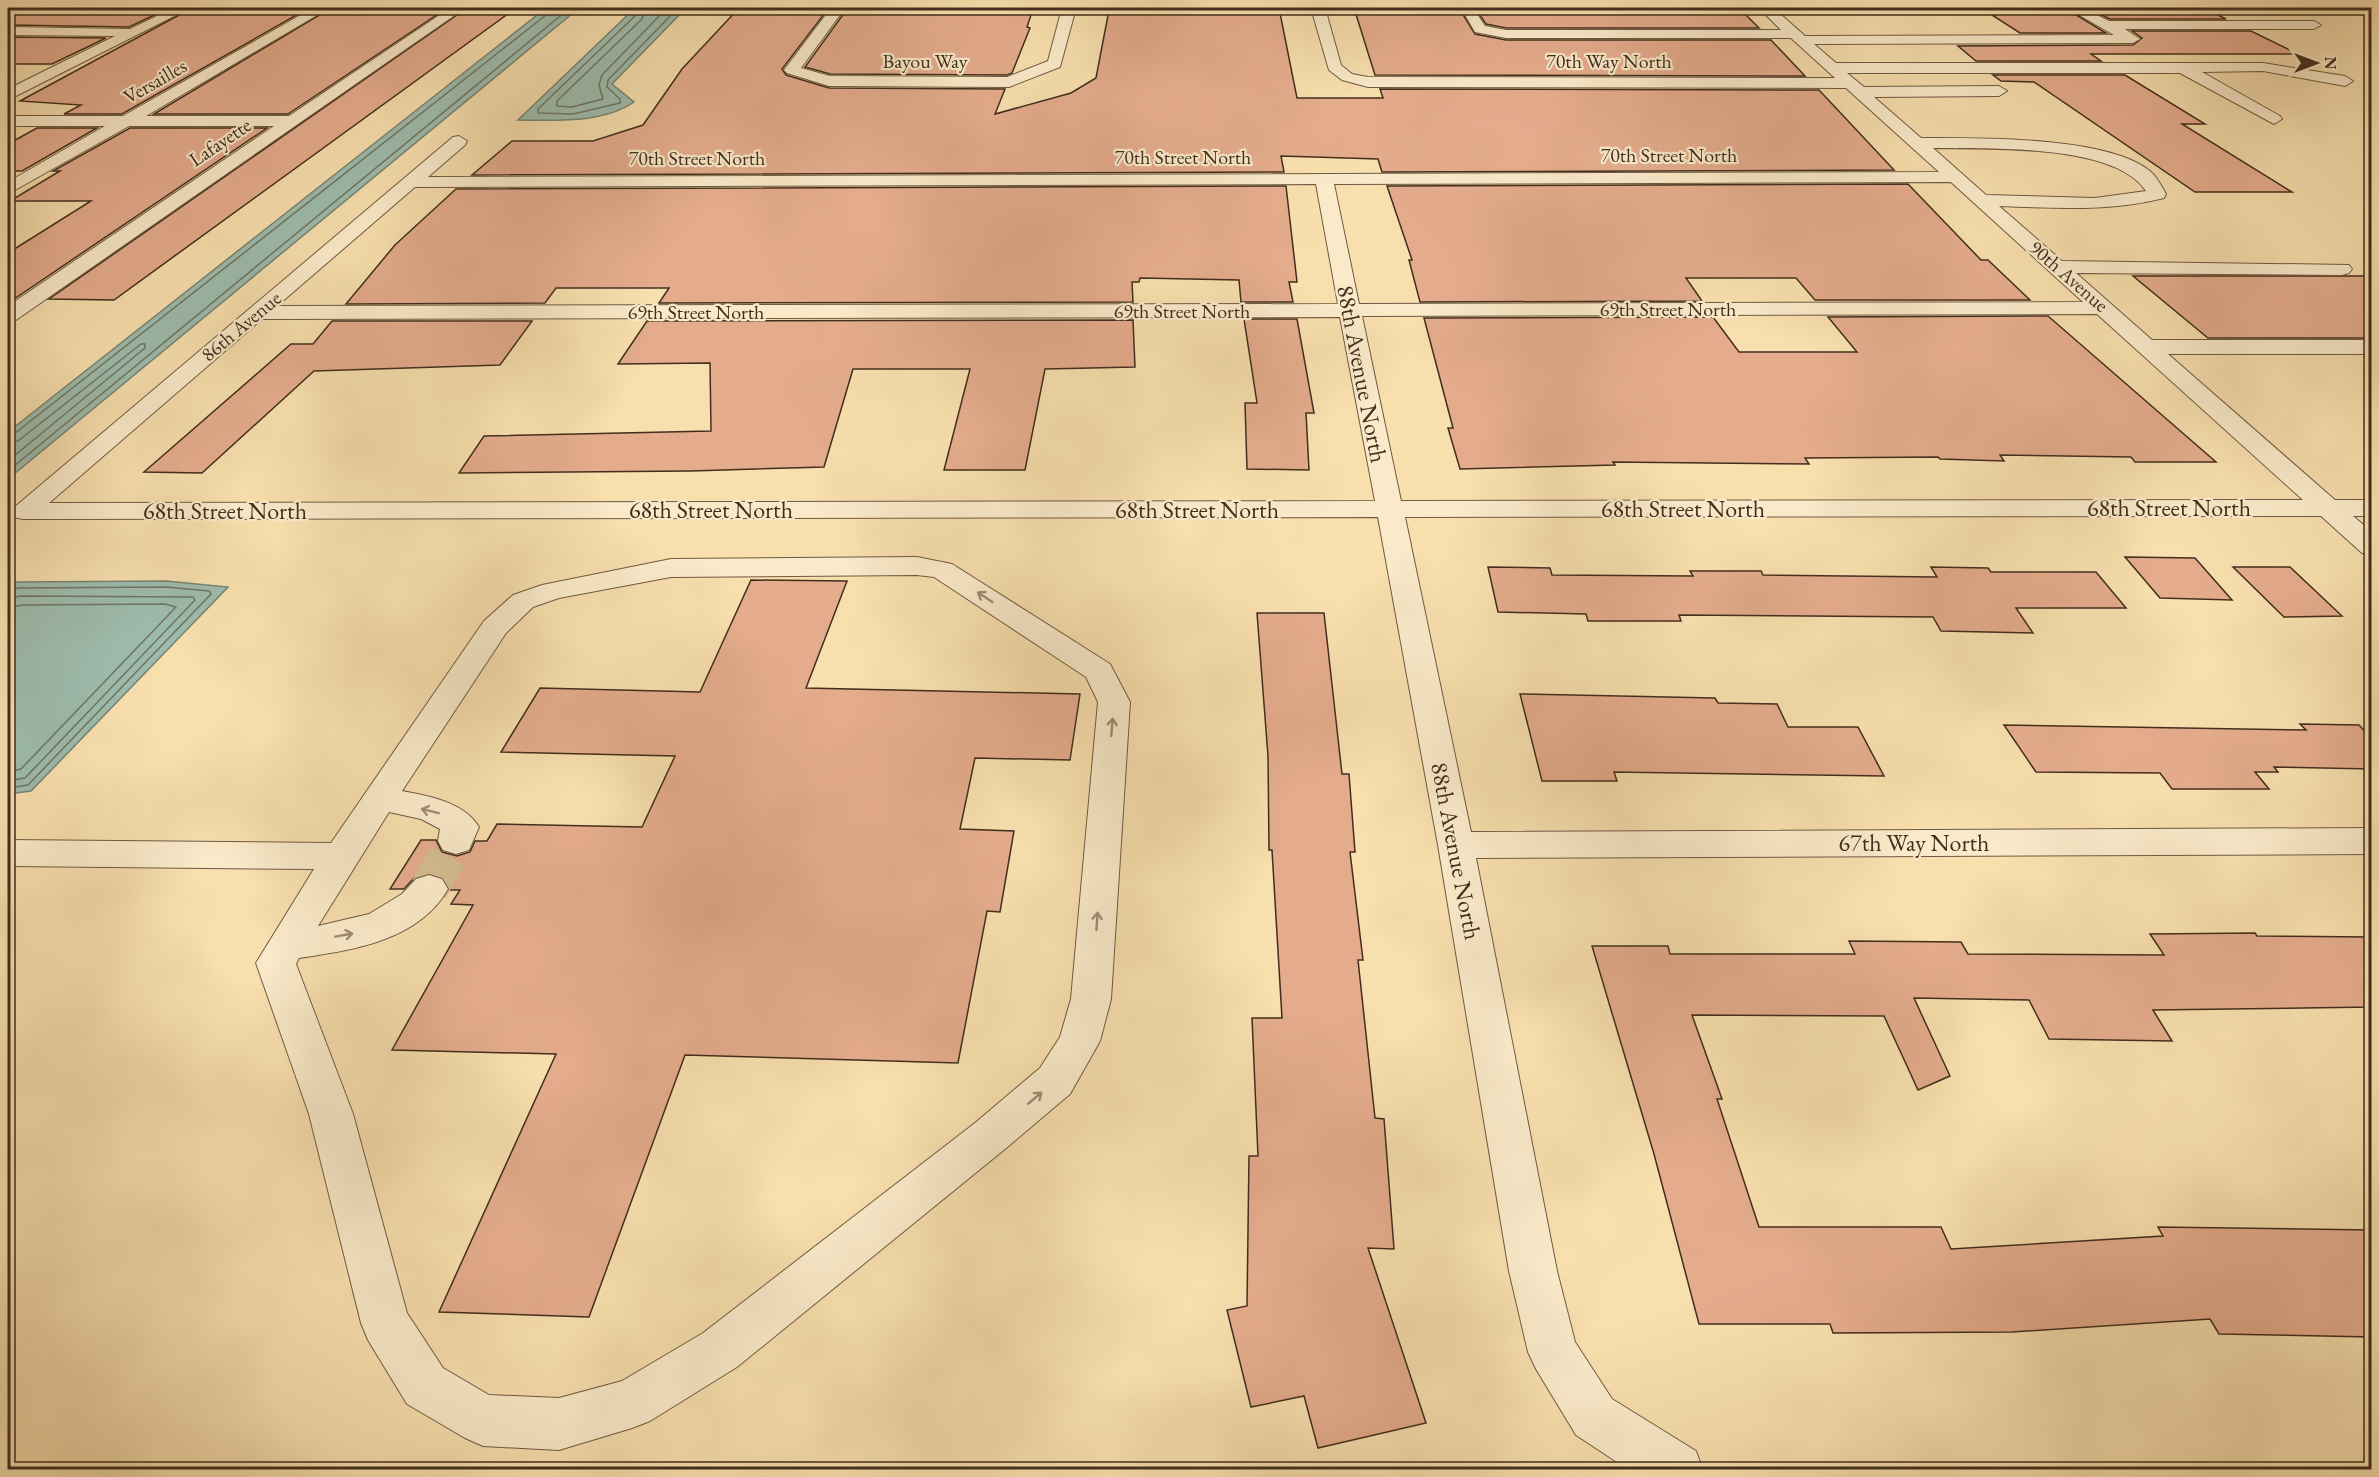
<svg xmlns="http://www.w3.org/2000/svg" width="2379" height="1477" viewBox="0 0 2379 1477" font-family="'EB Garamond',serif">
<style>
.water{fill:#9dbcad;stroke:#788373;stroke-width:1.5}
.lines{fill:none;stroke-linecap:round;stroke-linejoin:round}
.shore{stroke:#6f7565;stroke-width:1.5}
.building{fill:#e4ac8d;stroke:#412e1d;stroke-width:1.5}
.minor-tunnel{stroke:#d3bc91;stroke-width:38;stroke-dasharray:38 19;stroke-linecap:butt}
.minor-casing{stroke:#6f5a41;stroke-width:2}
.minor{fill:#faeaca;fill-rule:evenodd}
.oneway{stroke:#9e8c74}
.labels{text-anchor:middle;stroke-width:4.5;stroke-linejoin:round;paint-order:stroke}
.far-street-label{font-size:20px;fill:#412e1d;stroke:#faeaca}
.street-label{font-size:24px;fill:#412e1d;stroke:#faeaca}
</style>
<rect width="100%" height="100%" fill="#f8dfae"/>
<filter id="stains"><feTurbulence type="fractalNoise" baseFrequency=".00333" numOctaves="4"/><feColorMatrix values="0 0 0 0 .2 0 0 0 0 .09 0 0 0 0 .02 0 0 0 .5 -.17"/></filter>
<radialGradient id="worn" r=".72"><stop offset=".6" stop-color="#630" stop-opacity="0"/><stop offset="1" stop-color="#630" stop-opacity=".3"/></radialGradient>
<g class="water">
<path d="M546,8H579L8,479V432Z"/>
<path d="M635,8H686L612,84L634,102C602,124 555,120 518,120Z"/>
<path d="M166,581L228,587L31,791L8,794V586L17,582Z"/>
</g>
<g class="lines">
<g class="shore">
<path d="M639,8L637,14L538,109V113L573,114L620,103V99L607,87L608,80L678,8"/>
<path d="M646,8L642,19L557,101V106L572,107L603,99L599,85L602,75L667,8"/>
<path d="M8,436L14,434L546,15L549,8"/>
<path d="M8,443L18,441L141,344H145V348L8,461"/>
<path d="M8,471L570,8"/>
<path d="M8,591L18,588L166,587L209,591L211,594L28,785L8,788"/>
<path d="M8,599L20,596L193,597L195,600L25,778L8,781"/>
<path d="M8,608L22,605L165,604L176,607L21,769L8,772"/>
</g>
</g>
<g class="building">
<path d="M28,8H169L129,27L8,25V16Z"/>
<path d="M192,8H309L122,114H64L81,105L20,101Z"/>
<path d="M331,8H447L288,114H154Z"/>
<path d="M467,8H516L114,300L49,299Z"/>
<path d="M739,8L828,9L782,69L786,75L829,88L1005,89L995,114L1071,93L1096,78L1109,10L1128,8H1279L1297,98H1383L1380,89L1819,90L1894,170L1382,172L1378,159L1281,156L1284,172L472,175L512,141H593L643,125L682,69Z"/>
<path d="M1020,8L1018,12H1032L1027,27L1030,28L1012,73L1007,75L830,74L805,67L847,9Z"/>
<path d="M1354,8H1459L1475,34L1506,40H1771L1805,76L1375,75Z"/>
<path d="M1475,8H1739L1759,28H1506L1486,24Z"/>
<path d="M1981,8H2065L2106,33H2020Z"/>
<path d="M2087,8H2204L2226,19H2110Z"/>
<path d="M2132,31H2251L2298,54H2091L2101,61H1976L1958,46L2133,45L2142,38Z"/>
<path d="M8,37L106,38L52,64H8Z"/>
<path d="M1993,75H2125L2205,124H2182L2292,192H2195L2034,82L2001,81Z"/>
<path d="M37,128H97L22,171H8V144Z"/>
<path d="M130,128H267L14,299H8V253L91,201H10L60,171H53Z"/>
<path d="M1908,184L1981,260H1988L2030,300H1815L1796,278H1686L1702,301L1420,302L1409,260H1412L1387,186Z"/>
<path d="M1286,186L1297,282H1289L1293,302H1241L1239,280L1140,278L1139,282H1132L1133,302L659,303L669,288H556L545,303L346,304L395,245L456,189Z"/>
<path d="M2133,276H2372V338H2208Z"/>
<path d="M2048,316L2216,462H2135L2131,457L2000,455L2004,461L1940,459L1938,457L1805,458L1809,464L1613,462L1615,465L1460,469L1448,428H1453L1424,318L1713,317L1739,352H1857L1828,317Z"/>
<path d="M1244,319H1297L1314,413H1306L1309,470L1247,469L1245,403H1257Z"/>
<path d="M1133,320L1135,367L1045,369L1025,470H944L970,369H853L824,467L691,471L459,473L484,436L711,431L710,363L618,364L647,321Z"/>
<path d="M332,321H532L500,365L314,371L202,473L144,472L291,344H313Z"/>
<path d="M2125,557L2195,558L2232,600L2160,598Z"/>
<path d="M1488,567L1550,568L1552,575L1693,576L1690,571H1761L1763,575L1937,577L1931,567L1988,568L1991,572H2096L2126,608H2016L2033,633L1941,631L1933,617L1679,615L1681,621H1588L1586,614L1498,612Z"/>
<path d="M2233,567H2290L2342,616L2284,617Z"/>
<path d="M751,580L847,581L806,688L1080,694L1070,760L975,758L960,829L1014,831L1000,912L987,911L958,1063L685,1055L589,1317L439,1312L556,1054L392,1050L473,905L451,904L460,890H450L444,878L430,873L415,877L404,889H390L421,840H436L442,852L457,856L470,852L475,841H487L497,824L642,827L675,756L501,752L540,688L700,692Z"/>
<path d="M1257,613H1324L1342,774H1349L1355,852H1350L1363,960H1358L1375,1118L1384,1119L1394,1249L1368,1248L1426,1423L1318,1448L1304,1396L1251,1407L1227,1310L1247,1306L1249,1156H1258L1252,1018H1282L1272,850H1269L1268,756Z"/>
<path d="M1520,694L1715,698L1718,703L1777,704L1788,727H1858L1884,776L1614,772L1617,781H1542Z"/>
<path d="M2300,724L2359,725L2372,739V769L2274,767L2278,772H2255L2269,789H2172L2160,773L2036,772L2004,725L2306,730Z"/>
<path d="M2255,933L2257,936L2372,937V1007L2153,1010L2172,1041L2049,1039L2029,1000L1914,998L1950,1076L1918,1090L1884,1016L1692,1015L1722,1099H1717L1759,1227H1941L1951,1249L2163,1236L2158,1227L2372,1230V1337L2219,1334L2210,1319L2012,1332L1833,1333L1830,1324H1699L1654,1154L1592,946H1668L1670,954H1855L1849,941L1961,942L1968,954L2164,955L2150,934Z"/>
</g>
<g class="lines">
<path class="minor-tunnel" d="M429,889L456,841"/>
<defs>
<g id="minor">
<path d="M173,8H190L8,100V89L115,36L8,35V27L130,29Z"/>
<path d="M313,8H329L146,116H289L450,8H465L16,320L8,321V306L274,126H129L8,194V182L105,126H8V116H123Z"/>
<path d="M831,8H845L801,68L830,76L1007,77L1048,61L1062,8H1076L1060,67L1009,87L829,86L787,73L784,70Z"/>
<path d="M1311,8H1325L1341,65L1352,74L1368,77L1835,78L1791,38H1506L1475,32L1461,8H1473L1485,26L1506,30H1781L1759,8H1866L1860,12H1778L1805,36L2114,35L2067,8H2083L2109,21H2314L2321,25L2314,29H2125L2140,39L2133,43L1814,44L1836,63H2263L2345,76L2353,81L2345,86L2263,71L2202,72L2280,116L2282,119L2274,124L2180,73H1847L1864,87L1999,86L2007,91L1999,96L1874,97L1921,138C1977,138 2108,136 2150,171C2157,177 2162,187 2166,194L2164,198C2109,212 2055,208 1999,206L2062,261L2349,265L2352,269L2349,273L2342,275L2076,273L2152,340H2372V354H2168L2335,500H2372V516H2353L2372,532V555L2362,553L2321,516L1405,517L1471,832L2372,828V854L1476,858L1557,1271L1575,1342L1612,1399L1696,1451L1703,1470H1629L1576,1435L1536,1369L1528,1352L1509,1271L1438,845L1378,517L23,519L13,517L10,511L453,137L459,136L467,141L465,145L428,177L1939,172L1846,88L1368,87L1342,80L1329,70ZM1933,148C1987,149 2115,143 2146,191L2095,198L1986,195ZM1951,182L2083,302L1359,304L1334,184ZM1316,184L1338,304L277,306L415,187ZM2097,314L2303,500L1401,501L1362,316ZM1340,317L1375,501L49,503L262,319Z"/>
<path d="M2354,8H2372V15L2356,11Z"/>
<path d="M917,557L952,564L1110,664L1130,702L1111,999L1100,1041L1070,1094L1005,1149L737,1367L650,1421L632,1428L559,1450L483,1446L465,1438L407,1404L368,1340L361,1323L309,1114L256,963L314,869L8,866V840L331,843L484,621L513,595L542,585L671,559ZM917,575L934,577L1086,677L1098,702L1071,999L1060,1037L1040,1068L975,1123L703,1333L622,1381L559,1398L489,1395L443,1368L407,1313L353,1114L296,964L299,958C353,950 418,941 448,889L442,879L429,875L416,879L402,894L369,914L318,926L389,812L421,819L440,829L438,841L443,850L456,854L469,850L479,827C464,802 429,796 402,791L506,633L533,607L559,598L671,577Z"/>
</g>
</defs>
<use href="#minor" class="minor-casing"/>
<use href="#minor" class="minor"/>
</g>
<defs><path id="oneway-shaft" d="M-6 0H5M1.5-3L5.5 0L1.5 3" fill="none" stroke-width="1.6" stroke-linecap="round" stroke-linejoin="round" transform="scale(1.5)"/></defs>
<g class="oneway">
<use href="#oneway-shaft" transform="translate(985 597) rotate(-147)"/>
<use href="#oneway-shaft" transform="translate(1112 727) rotate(-85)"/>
<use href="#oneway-shaft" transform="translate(430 811) rotate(-166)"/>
<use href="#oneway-shaft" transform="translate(1097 921) rotate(-86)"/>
<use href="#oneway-shaft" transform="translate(344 935) rotate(-10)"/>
<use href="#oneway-shaft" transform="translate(1035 1098) rotate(-40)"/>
</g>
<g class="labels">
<g class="far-street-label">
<text x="925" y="68">Bayou Way</text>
<text x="1609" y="68">70th Way North</text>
<text transform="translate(155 81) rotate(-30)" y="7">Versailles</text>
<text transform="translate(220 142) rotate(-34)" y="7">Lafayette</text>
<text x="1669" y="162">70th Street North</text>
<text x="1183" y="164">70th Street North</text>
<text x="697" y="165">70th Street North</text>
<text transform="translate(2069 276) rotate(41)" y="7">90th Avenue</text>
<text x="1668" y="316">69th Street North</text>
<text x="1182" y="318">69th Street North</text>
<text x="696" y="319">69th Street North</text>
<text transform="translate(241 326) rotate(-40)" y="7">86th Avenue</text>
</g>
<g class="street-label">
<text transform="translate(1362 374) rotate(79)" y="8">88th Avenue North</text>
<text x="2169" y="516">68th Street North</text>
<text x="1683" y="517">68th Street North</text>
<text x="711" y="518">68th Street North</text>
<text x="1197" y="518">68th Street North</text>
<text x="225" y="519">68th Street North</text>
<text x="1914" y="851">67th Way North</text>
<text transform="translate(1456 851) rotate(79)" y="8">88th Avenue North</text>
</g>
</g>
<rect width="2379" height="1477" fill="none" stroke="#f8dfae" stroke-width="30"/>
<rect x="9" y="9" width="2361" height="1459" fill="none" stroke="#412e1d" stroke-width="3"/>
<rect x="15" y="15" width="2349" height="1447" fill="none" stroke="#412e1d" stroke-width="1.5"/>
<g transform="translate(2316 63) rotate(90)" stroke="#faeaca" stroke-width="4.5" paint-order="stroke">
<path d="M0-4.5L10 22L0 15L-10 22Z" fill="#412e1d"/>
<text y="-9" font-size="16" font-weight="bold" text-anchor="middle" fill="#412e1d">N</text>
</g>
<rect width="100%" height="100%" filter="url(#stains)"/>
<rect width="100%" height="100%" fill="url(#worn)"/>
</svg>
